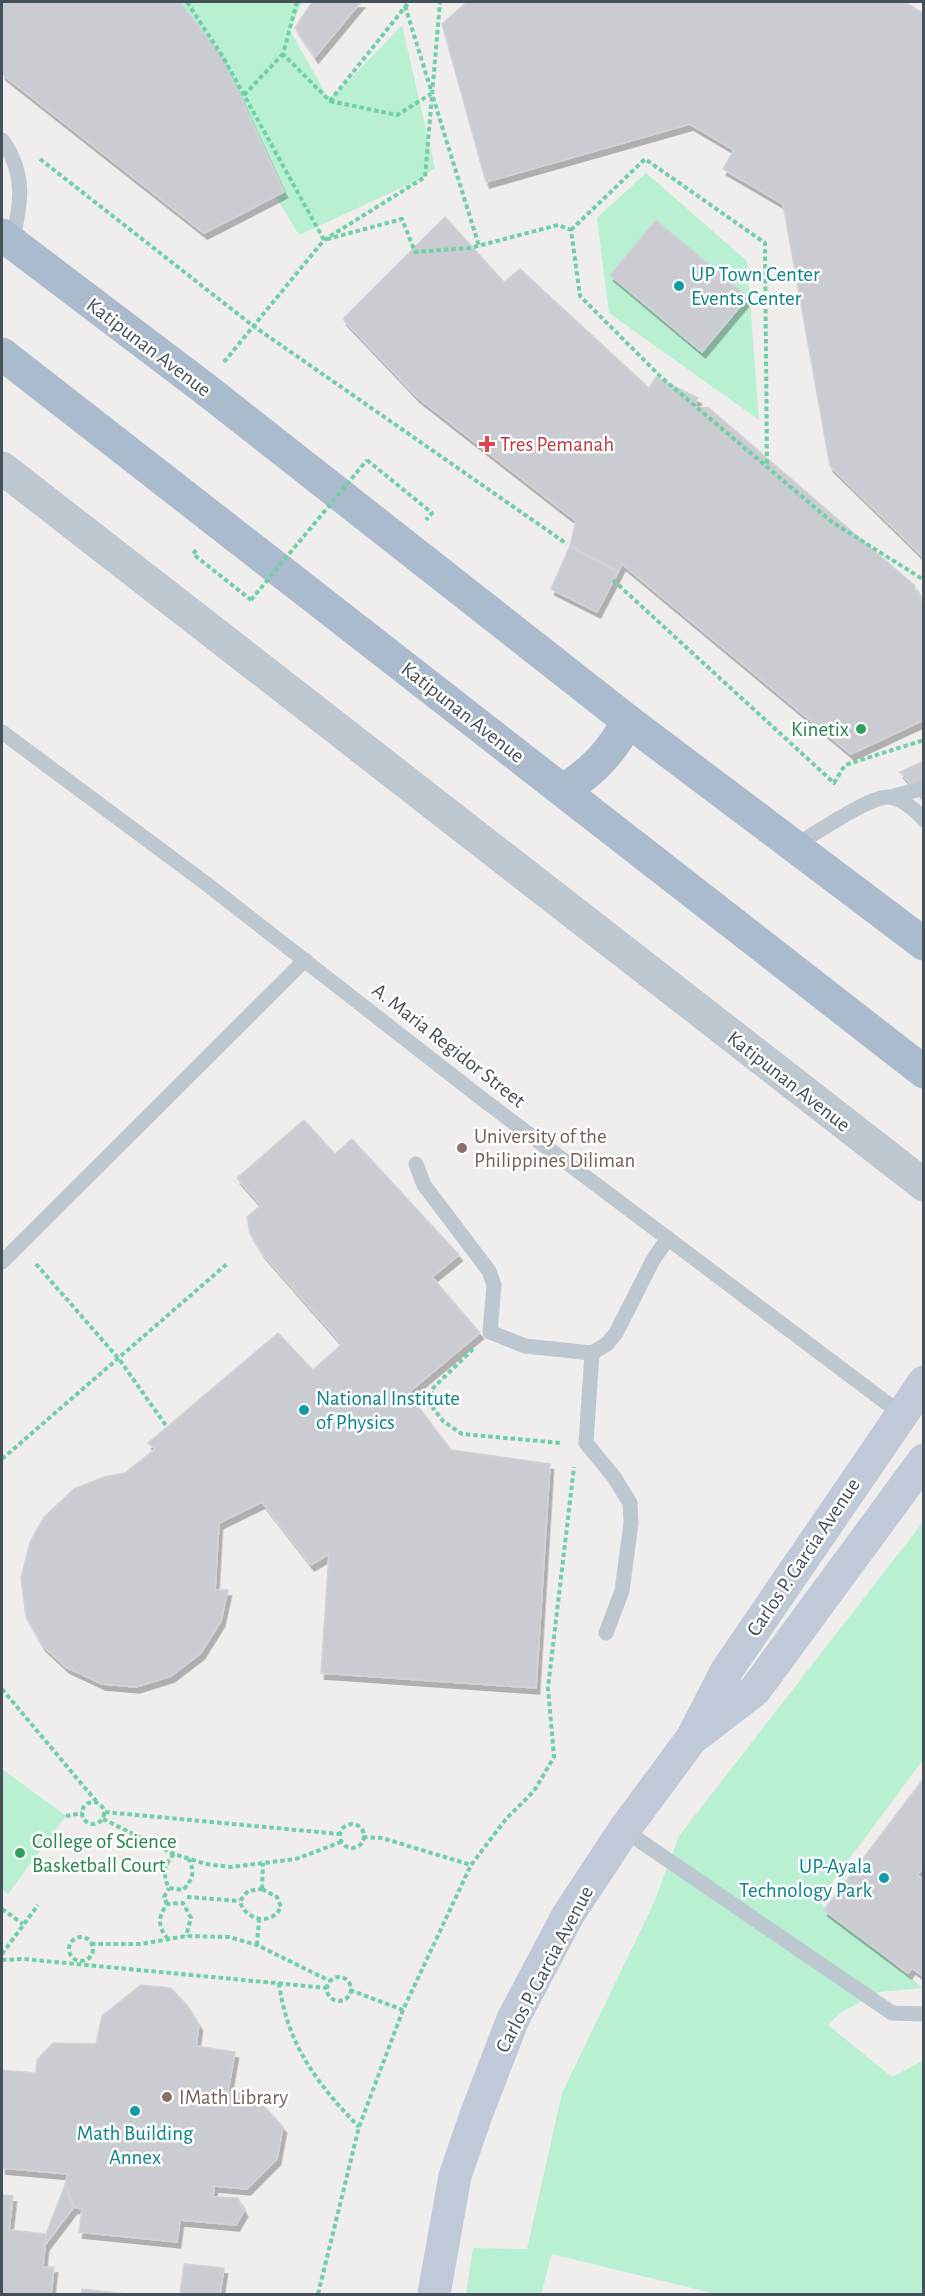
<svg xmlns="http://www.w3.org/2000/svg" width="925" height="2296" viewBox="0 0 925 2296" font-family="'Alegreya Sans',sans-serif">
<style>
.green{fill:#b9f0d1}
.building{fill:#caccd2;stroke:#d1d3d9;stroke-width:1.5;filter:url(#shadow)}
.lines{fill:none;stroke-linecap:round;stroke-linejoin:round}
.path{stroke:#6fd0a5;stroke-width:4;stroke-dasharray:4.5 3;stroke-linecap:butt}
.service{stroke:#bdc7d0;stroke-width:15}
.tertiary{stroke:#bdc7d0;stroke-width:33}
.secondary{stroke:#bfc9d7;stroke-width:33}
.primary{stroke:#abbbce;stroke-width:33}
.path-bridge{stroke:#6fd0a5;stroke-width:4;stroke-dasharray:4.5 3;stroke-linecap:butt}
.culture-dot{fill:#0f9aa8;stroke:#fff;stroke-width:2}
.health-dot{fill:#e0444e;stroke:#fff;stroke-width:2}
.leisure-dot{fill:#2e9e5b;stroke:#fff;stroke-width:2}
.education-dot{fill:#8d6e63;stroke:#fff;stroke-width:2}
.labels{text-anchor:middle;stroke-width:5;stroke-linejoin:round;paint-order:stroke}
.culture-label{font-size:21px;fill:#0d838f;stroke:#fff;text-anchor:start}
.street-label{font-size:21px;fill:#45505b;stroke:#fff}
.health-label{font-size:21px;fill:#be3a42;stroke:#fff;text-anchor:start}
.leisure-label{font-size:21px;fill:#27864d;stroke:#fff;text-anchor:end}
.education-label{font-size:21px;fill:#785e54;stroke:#fff;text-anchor:start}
</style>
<defs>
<filter id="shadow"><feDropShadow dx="3.5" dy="6" stdDeviation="0" flood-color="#0004"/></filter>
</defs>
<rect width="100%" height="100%" fill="#f0eded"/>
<g class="green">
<path d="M157,2H302L290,30L328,98L338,92L402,25L435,169L424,174L425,177L299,235Z"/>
<path d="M646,173L747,261L759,420L609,313L597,218Z"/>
<path d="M923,1522V1760L818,1901L923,1988L879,1992L840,2013L828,2025L892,2077L923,2061V2294H716L552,2254L541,2294H466L473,2248L527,2249L562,2093L653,1905L679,1836Z"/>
<path d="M2,1769L66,1816L8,1894L2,1889Z"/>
</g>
<g class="building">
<path d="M2,2H180L220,53L284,192L204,233L2,74Z"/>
<path d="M312,2H361L315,57L295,28Z"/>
<path d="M467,2H905L924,14V558L830,466L783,204L723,169L734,150L690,124L486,182L442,24Z"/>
<path d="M445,217L504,282L520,269L649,388L656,377L698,398L694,407L709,408L914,585L924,608V720L851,754L622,564L618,572L570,546L576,521L417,397L343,319Z"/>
<path d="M656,220L748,297L702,352L610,275Z"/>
<path d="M570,546L618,572L597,612L551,589Z"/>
<path d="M924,761V799L900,772Z"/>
<path d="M304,1120L335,1154L352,1139L459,1255L432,1277L480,1333L408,1393L451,1450L550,1464L536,1688L321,1673L329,1554L311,1565L262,1502L219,1523L215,1590H228L221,1621L201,1653L171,1676L136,1687L102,1684L66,1667L42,1645L26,1617L21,1578L30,1542L44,1517L74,1489L104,1477L125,1473L155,1449L148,1443L278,1333L313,1370L342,1344L263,1254L250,1234L247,1217L261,1205L237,1178Z"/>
<path d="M924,1778V1867L917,1875L924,1880V1977L912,1968L908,1973L824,1910Z"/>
<path d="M141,1985L171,1988L187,2005L199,2025L196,2046L235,2052L228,2092L254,2095L283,2127L277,2159L247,2189L214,2186L213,2197L238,2198L244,2211L236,2225L180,2220L177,2242L79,2232L82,2209L74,2207L65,2185L68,2174L2,2168V2070L36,2073L37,2060L53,2043L96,2044L102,2016Z"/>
<path d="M65,2185L74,2207L45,2245L46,2234Z"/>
<path d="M2,2195L13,2196L9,2230L46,2234L43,2267H54L51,2294H2Z"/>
<path d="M184,2264L224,2268L220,2294H180Z"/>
<path d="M82,2289L126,2294H81Z"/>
</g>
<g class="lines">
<g class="path">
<path d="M187,2L223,57L324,240L402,219L415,252L470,248L558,225L571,230L580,296L661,377L832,522L924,580"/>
<path d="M297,2L283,54L330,101L409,2"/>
<path d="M405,6L431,90"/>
<path d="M244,95L283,54"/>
<path d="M433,97L479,246"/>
<path d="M330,101L397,115L431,94"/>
<path d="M40,159L252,325L567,544"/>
<path d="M571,230L645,159L765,243L767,467"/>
<path d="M224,362L324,240L425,177L440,2"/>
<path d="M367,460L432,513L426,520"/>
<path d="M196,550L193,554L251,600"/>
<path d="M613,580L834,783L845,765L924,740"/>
<path d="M36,1264L119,1359L167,1427"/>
<path d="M473,1349L431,1390L433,1408L443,1421L462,1434L561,1443"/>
<path d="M2,1459L228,1263"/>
<path d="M2,1689L96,1801"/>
<circle cx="93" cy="1813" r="11"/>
<path d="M105,1812L340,1834"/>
<path d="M66,1816L82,1813"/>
<path d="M103,1819L174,1854L206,1864L231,1867L296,1859L341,1842"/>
<circle cx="352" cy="1836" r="12"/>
<path d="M363,1837L382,1838L471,1865"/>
<path d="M174,1854C164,1865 162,1874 169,1888L183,1890C193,1879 195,1873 189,1859"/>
<path d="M262,1889L277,1897L281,1907C272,1926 245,1921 240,1901L248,1891Z"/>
<path d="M262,1889L263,1863"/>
<path d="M187,1897L240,1901"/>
<path d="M167,1904L164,1897L169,1888"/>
<path d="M2,1909L23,1924"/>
<circle cx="81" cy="1949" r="12"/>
<path d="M168,1939C157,1926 158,1917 167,1904L183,1903L191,1918L186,1936"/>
<path d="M91,1944H141L186,1936L229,1937L257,1945L330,1981"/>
<path d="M257,1945L259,1920"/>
<path d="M2,1954L38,1905"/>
<path d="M2,1960L24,1959L327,1988"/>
<circle cx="339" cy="1989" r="12"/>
<path d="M279,1983C287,2044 317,2084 359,2127"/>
<path d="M350,1990L403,2010"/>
<path d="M318,2294L359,2127L403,2010L471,1865L506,1819L534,1791L554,1757L548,1688L574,1467"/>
</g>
<g class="service">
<path d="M2,140C26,172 22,206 11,243"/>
<path d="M2,732L204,882L481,1098L900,1413"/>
<path d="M891,797L924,788"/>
<path d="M794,846C814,835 869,796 889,797C901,798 917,811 924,820"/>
<path d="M416,1164L424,1185L489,1271L494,1285L490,1332L525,1346L592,1353L607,1344L616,1333L653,1260L668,1238"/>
<path d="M2,1262L305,960"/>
<path d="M592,1353L586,1443L614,1477L630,1503L631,1523L622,1591L606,1633"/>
<path d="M624,1830L892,2013L924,2014"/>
</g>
<path class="tertiary" d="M2,468L924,1185"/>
<g class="secondary">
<path d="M698,1734L755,1690L924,1460"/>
<path d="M434,2294L455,2176L476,2115L513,2019L568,1915L624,1830L692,1738L727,1670L924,1382"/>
</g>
<g class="primary">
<path d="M2,235L204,388L628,721L924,944"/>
<path d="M2,354L924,1072"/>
<path d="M563,790C593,772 612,751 628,721"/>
</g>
<path class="path-bridge" d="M251,600L367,460"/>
</g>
<g class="culture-dot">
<circle cx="679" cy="286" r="6"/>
<circle cx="304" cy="1410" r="6"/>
<circle cx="884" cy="1878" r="6"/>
<circle cx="135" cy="2111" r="6"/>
</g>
<path class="health-dot" d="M484 435h6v6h6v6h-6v6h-6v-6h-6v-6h6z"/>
<g class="leisure-dot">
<circle cx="861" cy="729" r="6"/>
<circle cx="20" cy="1853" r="6"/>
</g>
<g class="education-dot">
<circle cx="462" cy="1148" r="6"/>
<circle cx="167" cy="2097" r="6"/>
</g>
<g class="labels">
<g class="culture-label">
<text x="691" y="281">UP Town Center<tspan x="691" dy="24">Events Center</tspan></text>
<text x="316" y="1405">National Institute<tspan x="316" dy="24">of Physics</tspan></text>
<text x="872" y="1873" text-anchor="end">UP-Ayala<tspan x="872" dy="24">Technology Park</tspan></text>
<text x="135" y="2140" text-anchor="middle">Math Building<tspan x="135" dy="24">Annex</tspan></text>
</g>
<g class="street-label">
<text transform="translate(149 347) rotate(37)" y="7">Katipunan Avenue</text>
<text transform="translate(463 712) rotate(38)" y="7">Katipunan Avenue</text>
<text transform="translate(449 1045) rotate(38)" y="7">A. Maria Regidor Street</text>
<text transform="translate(789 1081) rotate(38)" y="7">Katipunan Avenue</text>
<text transform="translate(803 1557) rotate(-56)" y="7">Carlos P. Garcia Avenue</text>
<text transform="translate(544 1969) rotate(-62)" y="7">Carlos P. Garcia Avenue</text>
</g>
<g class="health-label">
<text x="500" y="451">Tres Pemanah</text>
</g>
<g class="leisure-label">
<text x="849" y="736">Kinetix</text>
<text x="32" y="1848" text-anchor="start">College of Science<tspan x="32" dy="24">Basketball Court</tspan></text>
</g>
<g class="education-label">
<text x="474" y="1143">University of the<tspan x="474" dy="24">Philippines Diliman</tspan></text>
<text x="179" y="2104">IMath Library</text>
</g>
</g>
<rect width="925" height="2296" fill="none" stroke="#45505b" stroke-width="6"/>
</svg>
